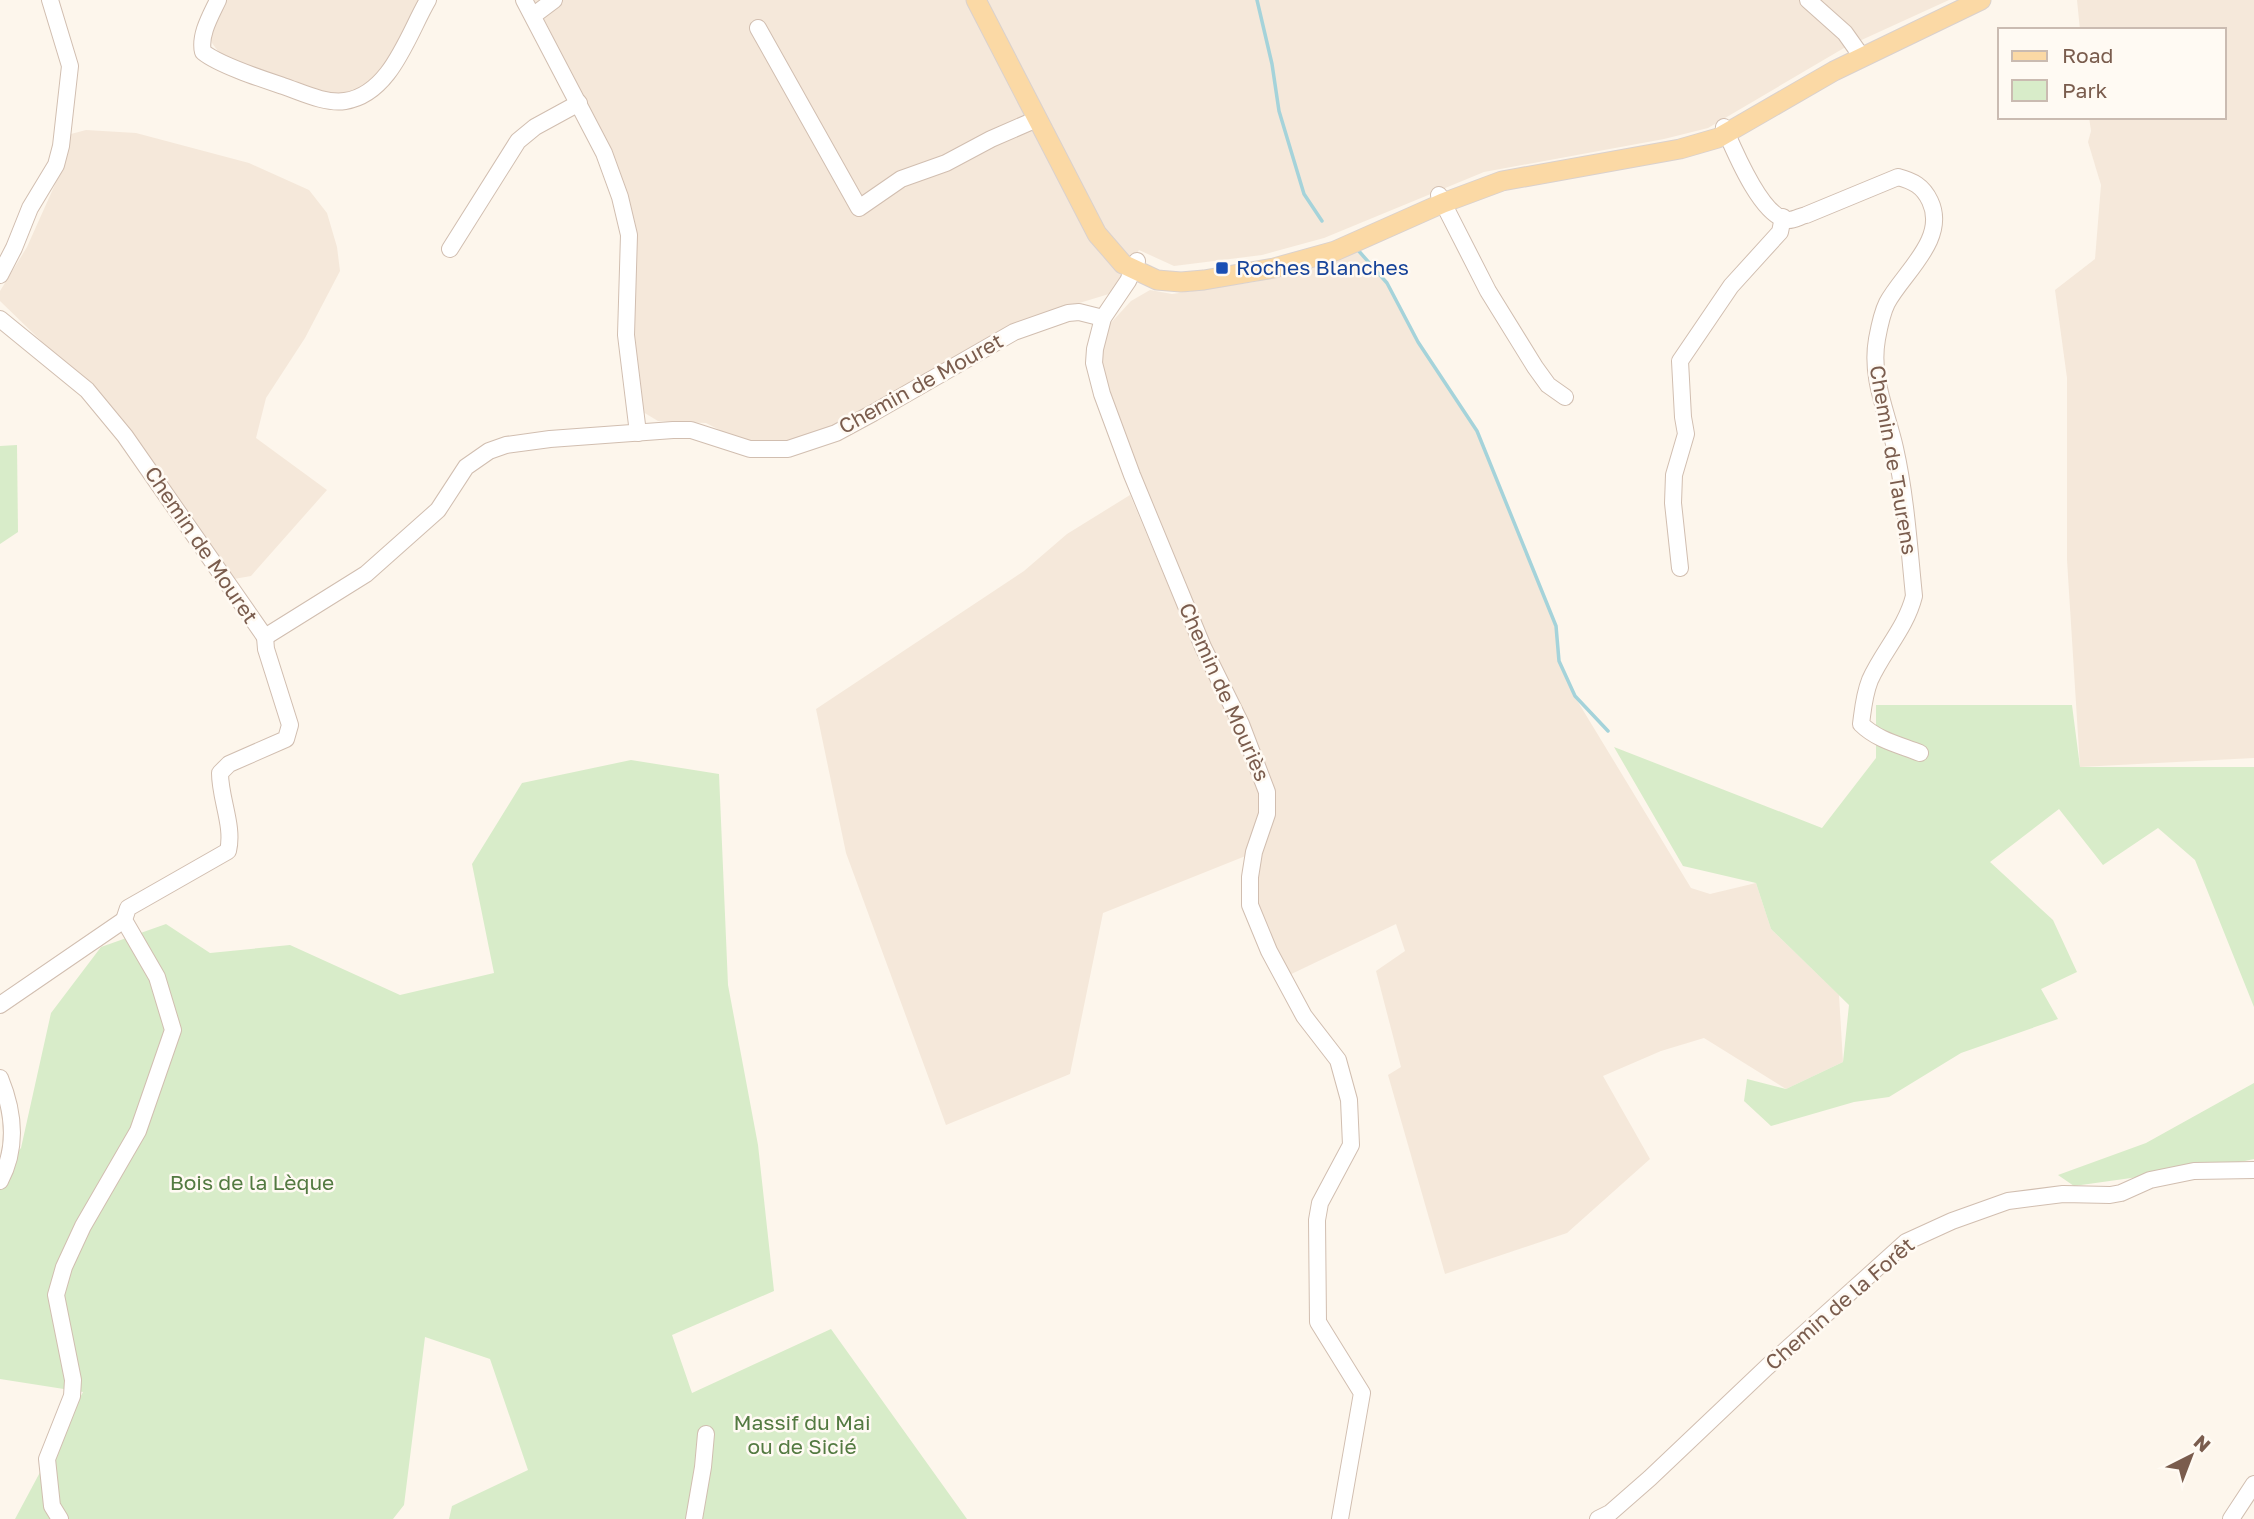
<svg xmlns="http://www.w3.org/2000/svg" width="2254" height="1519" viewBox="0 0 2254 1519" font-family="'Golos Text',sans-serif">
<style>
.residential{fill:#f5e8da}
.green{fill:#d8ecc9}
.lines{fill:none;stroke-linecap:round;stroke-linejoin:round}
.stream{stroke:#a5d3da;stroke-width:3.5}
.minor-casing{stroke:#d1beb0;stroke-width:18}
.major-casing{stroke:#dad1cd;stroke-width:21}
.minor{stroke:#fff;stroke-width:16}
.major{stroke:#fbd9a5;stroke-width:19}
.transit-dot{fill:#1a4fb4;stroke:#fffaf3;stroke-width:2.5}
.labels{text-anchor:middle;stroke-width:5;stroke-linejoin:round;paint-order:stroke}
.transit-label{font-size:21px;fill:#164399;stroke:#fffaf3;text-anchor:start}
.street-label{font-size:21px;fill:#7a5c4d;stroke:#fffaf3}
.park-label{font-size:21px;fill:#537a41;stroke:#fffaf3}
</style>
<rect width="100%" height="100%" fill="#fdf6ec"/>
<g class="residential">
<path d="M227,0H423L376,80L344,96H323L220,54L212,43L209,32Z"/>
<path d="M532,0H1949L1844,48L1708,128L1664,139L1484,172L1324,238L1262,255L1174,266L1139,250L1109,294L1056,310L830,429L776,443L739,440L706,423L658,421L643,412L632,338L615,166L547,25Z"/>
<path d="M2077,0H2254V758L2080,767L2067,560V378L2055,290L2095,259L2101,185L2088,142L2091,131L2089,117H2224V30H2080Z"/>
<path d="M86,130L136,133L249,163L309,190L327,213L337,247L340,271L305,338L266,398L256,438L327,490L251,576L234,579L67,366L0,301V291L27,247L57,180L71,134Z"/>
<path d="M1357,251L1387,283L1418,342L1477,431L1556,626L1559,661L1575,697L1691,888L1710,894L1756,883L1771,929L1839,995L1843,1062L1786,1089L1704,1038L1661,1051L1603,1076L1650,1159L1567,1233L1445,1274L1388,1075L1401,1067L1376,971L1405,951L1396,924L1283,978L1250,905L1253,853L1103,913L1070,1074L946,1125L846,853L816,709L1024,571L1067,534L1130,495L1174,599L1181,595L1208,646L1108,394L1101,358L1108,326L1131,301L1150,290L1172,294L1254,282L1314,267Z"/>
</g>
<g class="green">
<path d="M17,445L18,532L0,544V446Z"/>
<path d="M1876,705H2072L2080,767H2254V1007L2195,860L2158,828L2103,865L2059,809L1990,862L2053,920L2077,972L2041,989L2058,1019L1961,1053L1889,1097L1854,1102L1771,1126L1744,1101L1747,1079L1786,1089L1843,1062L1849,1005L1771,929L1756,883L1683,866L1614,747L1822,828L1876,758Z"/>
<path d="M631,760L719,774L728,985L758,1145L774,1291L672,1335L692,1393L831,1329L967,1519H449L452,1506L528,1470L490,1359L425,1337L404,1505L393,1519H15L83,1392L0,1379V1171L21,1148L51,1013L101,947L166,924L210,953L290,945L400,995L494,973L472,864L522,783Z"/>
<path d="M2254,1083V1159L2231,1164L2074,1186L2058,1175L2146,1143Z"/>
</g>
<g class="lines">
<g class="stream">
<path d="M1257,0L1272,64L1279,111L1304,194L1322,221"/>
<path d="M1357,249L1387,283L1418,342L1477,431L1556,626L1559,661L1575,696L1608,731"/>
</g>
<defs>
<g id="minor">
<path d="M218,0C211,15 199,35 203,52C219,65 262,79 283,86C301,92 325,104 345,101C391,94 408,34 428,0"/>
<path d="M524,0L604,153L620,197L629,235L626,335L638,433"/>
<path d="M1808,0L1845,33L1862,57"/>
<path d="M534,15L554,0"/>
<path d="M758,28L859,208L901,179L946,163L991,139L1037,119"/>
<path d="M1724,127C1734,150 1762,219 1789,220C1794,220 1801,216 1806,215L1898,177C1913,181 1923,186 1930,201C1948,239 1903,273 1887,303C1882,313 1879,328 1877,339C1870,378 1887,412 1895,448C1906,497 1909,547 1914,596C1906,628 1883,651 1870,680C1864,695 1863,709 1861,724C1877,740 1900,745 1920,753"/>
<path d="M1439,195L1488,291L1535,367L1548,385L1565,397"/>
<path d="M450,249L518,141L535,127L579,103"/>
<path d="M1137,261L1128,281L1103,318L1095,349L1094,363L1102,394L1132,475L1203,647L1241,724L1267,792V814L1254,852L1250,877V905L1269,951L1304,1016L1338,1060L1349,1100L1351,1145L1320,1203L1317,1220L1318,1322L1362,1393L1340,1519"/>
<path d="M0,275L14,248L30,208L56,165L61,146L70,66L50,0"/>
<path d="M0,319L87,390L125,436L265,637L366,574L438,510L466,467L489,451L506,445L550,439L673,430H691L750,449H788L836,433L873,413L1014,332L1068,313L1079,312L1103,318"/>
<path d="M1680,568L1673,503L1674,475L1686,434L1683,417L1680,361L1731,286L1780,232L1783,217"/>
<path d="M0,1005L124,920"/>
<path d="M0,1078C14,1112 18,1147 0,1181"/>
<path d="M60,1519L52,1506L47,1459L72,1396L73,1380L56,1295L64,1267L83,1226L138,1131L173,1030L157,977L124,920L128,908L228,851C234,826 220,799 220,773L229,764L286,739L290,725L266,649L265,637"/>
<path d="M694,1519L703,1467L706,1434"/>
<path d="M1598,1519L1610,1513L1650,1478L1767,1367L1906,1242L1952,1221L2008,1201L2063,1194L2110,1195L2121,1193L2150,1180L2194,1171L2254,1170"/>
<path d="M2231,1519L2254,1484"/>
</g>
<path id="major" d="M976,0L1097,234L1123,264L1157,280L1181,282L1204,280L1274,268L1335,251L1443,203L1502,181L1680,149L1718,138L1834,71L1981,0"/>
</defs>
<use href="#minor" class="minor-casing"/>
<use href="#major" class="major-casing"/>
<use href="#minor" class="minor"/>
<use href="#major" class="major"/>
</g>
<rect class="transit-dot" x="1215" y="261" width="14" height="14" rx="3.5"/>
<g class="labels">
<g class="transit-label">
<text x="1236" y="275">Roches Blanches</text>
</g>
<g class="street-label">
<text transform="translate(921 384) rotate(-29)" y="7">Chemin de Mouret</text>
<text transform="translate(1893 460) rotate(80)" y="7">Chemin de Taurens</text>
<text transform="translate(201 545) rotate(56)" y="7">Chemin de Mouret</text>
<text transform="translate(1224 692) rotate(66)" y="7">Chemin de Mouriès</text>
<text transform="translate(1840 1304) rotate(-41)" y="7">Chemin de la Forêt</text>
</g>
<g class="park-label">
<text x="252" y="1190">Bois de la Lèque</text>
<text x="802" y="1430">Massif du Mai<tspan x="802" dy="24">ou de Sicié</tspan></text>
</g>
</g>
<rect x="1998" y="28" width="228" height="91" fill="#fffaf3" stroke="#cabbb1" stroke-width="2"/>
<rect x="2012" y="51" width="35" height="10" fill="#fbd9a5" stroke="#cabbb1" stroke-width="2"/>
<text x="2062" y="63" font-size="21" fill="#7a5c4d">Road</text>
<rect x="2012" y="80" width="35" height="21" fill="#d8ecc9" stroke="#cabbb1" stroke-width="2"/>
<text x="2062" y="98" font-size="21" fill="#7a5c4d">Park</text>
<g transform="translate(2191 1456) rotate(42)" stroke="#fffaf3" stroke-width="5" paint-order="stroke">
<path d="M0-5L12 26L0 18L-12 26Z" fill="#7a5c4d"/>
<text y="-10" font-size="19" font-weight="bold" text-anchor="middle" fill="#7a5c4d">N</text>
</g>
</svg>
